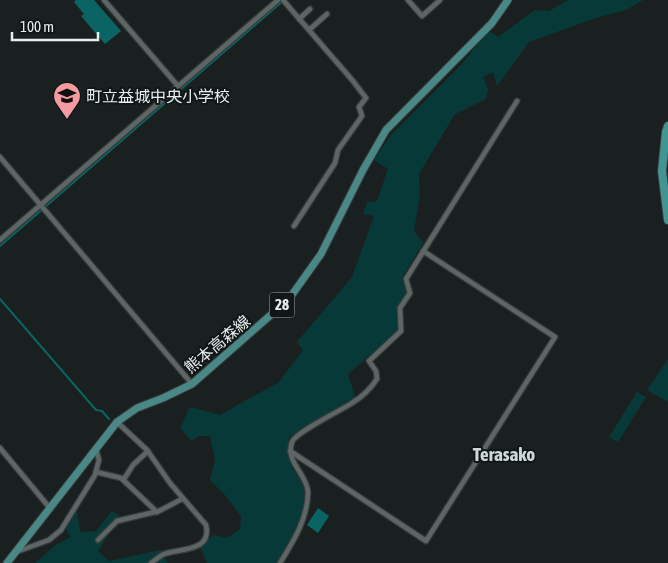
<svg xmlns="http://www.w3.org/2000/svg" width="668" height="563" viewBox="0 0 668 563" font-family="'Asap Condensed','Noto Sans JP',sans-serif">
<style>
.green{fill:#073938}
.water{fill:#0a6464}
.lines{fill:none;stroke-linecap:round;stroke-linejoin:round}
.stream{stroke:#0a6464;stroke-width:2}
.minor-casing{stroke:#373c3c;stroke-width:7}
.primary-casing{stroke:#373c3c;stroke-width:9}
.trunk-casing{stroke:#373c3c;stroke-width:10}
.minor{stroke:#5e6565;stroke-width:4.5}
.primary{stroke:#498887;stroke-width:7}
.trunk{stroke:#429492;stroke-width:8}
.labels{text-anchor:middle;stroke-width:4;stroke-linejoin:round;paint-order:stroke}
.shield{fill:#111717;stroke:#a8adad;stroke-width:1}
.shield-label{font-size:15px;font-weight:bold;fill:#e8eded}
.poi-label{font-size:16px;fill:#e8eded;stroke:#111717;text-anchor:start}
.street-label{font-size:16px;fill:#e8eded;stroke:#111717}
.quarter-label{font-size:19px;font-weight:bold;fill:#cfd8d8;stroke:#111717}
</style>
<rect width="100%" height="100%" fill="#1a2020"/>
<g class="green">
<path d="M568,0H643L626,10L596,18L529,42L497,86L493,72L483,77L488,89L486,99L455,114L419,174L420,195L414,231L423,243L402,278L407,292L397,309L398,331L348,374L355,397L321,419L289,437C288,448 288,456 292,467C295,473 300,478 302,484C312,510 291,541 278,563H207L200,547L213,535L227,538L240,529L241,516L224,494L210,480L215,460L210,436H199L191,441L180,428L190,407L220,415L279,382L303,350L297,342L352,277L374,216L363,214L367,202L377,201L388,169L374,160L391,135L462,64L487,32H491L498,37L535,10L549,11Z"/>
<path d="M668,359V402L647,390Z"/>
<path d="M637,392L646,397L618,442L609,437Z"/>
<path d="M77,511L80,532L96,531L112,511L120,516L98,551L109,561L161,550L168,563H35L57,544L71,537L65,528Z"/>
</g>
<g class="water">
<path d="M76,0H94L121,31L105,44L81,16L84,14L74,2Z"/>
<path d="M318,508L329,516L318,533L307,525Z"/>
</g>
<g class="lines">
<g class="stream">
<path d="M0,246L284,0"/>
<path d="M0,299L96,410L102,411L109,419"/>
</g>
<defs>
<g id="minor">
<path d="M104,0L178,86"/>
<path d="M283,0L353,81L366,98L359,107L362,116L338,150L335,163L294,226"/>
<path d="M408,0L422,16L440,0"/>
<path d="M299,19L310,9"/>
<path d="M309,30L327,14"/>
<path d="M0,157L192,384"/>
<path d="M0,240L278,0"/>
<path d="M117,422L147,450L170,483L206,525C212,552 181,548 164,554C160,556 155,560 151,563"/>
<path d="M0,448L49,507"/>
<path d="M290,451L426,541L555,337L423,251"/>
<path d="M96,472L121,478L157,512"/>
<path d="M124,479L133,465L148,451"/>
<path d="M98,540L117,521L159,511L182,499"/>
<path d="M16,552L49,540L61,530L95,475L99,460L96,449"/>
<path d="M280,563C293,542 308,518 308,492C307,474 285,462 292,442C296,432 340,411 352,403C362,397 371,388 377,379L376,371L369,361L401,331L400,308L410,293L406,279L517,101"/>
</g>
<path id="primary" d="M7,563L117,422L137,408L163,398L192,384L289,299L321,254L363,170L386,130L492,23L508,0"/>
<path id="trunk" d="M668,126L666,132L662,171L668,220"/>
</defs>
<use href="#minor" class="minor-casing"/>
<use href="#primary" class="primary-casing"/>
<use href="#trunk" class="trunk-casing"/>
<use href="#minor" class="minor"/>
<use href="#primary" class="primary"/>
<use href="#trunk" class="trunk"/>
</g>
<defs>
<symbol id="school-pin" viewBox="-11 -11 22 30"><path d="M0 17L-7.5 6A9.5 9.5 0 1 1 7.5 6Z" fill="#f49aa1" stroke="#111717"/><path d="M0-5L7-2L0 1L-7-2ZM-4 1L0 2.5L4 1V4Q0 6-4 4Z" fill="#111"/></symbol>
</defs>
<g fill-rule="evenodd">
<use href="#school-pin" x="51" y="80" width="32" height="43"/>
</g>
<g class="labels">
<rect class="shield" x="269.5" y="292.5" width="25" height="25" rx="4"/>
<g class="shield-label">
<text x="282" y="310">28</text>
</g>
<g class="poi-label">
<text x="86" y="102">町立益城中央小学校</text>
</g>
<g class="street-label">
<text transform="translate(217 344) rotate(-40)" y="6">熊本高森線</text>
</g>
<g class="quarter-label">
<text x="504" y="461">Terasako</text>
</g>
</g>
<path d="M12 32v8h86v-8" fill="none" stroke="#e8eded" stroke-width="2.5"/>
<text x="20" y="32" font-size="15" fill="#e8eded" stroke="#111717" stroke-width="4" paint-order="stroke">100 m</text>
</svg>
